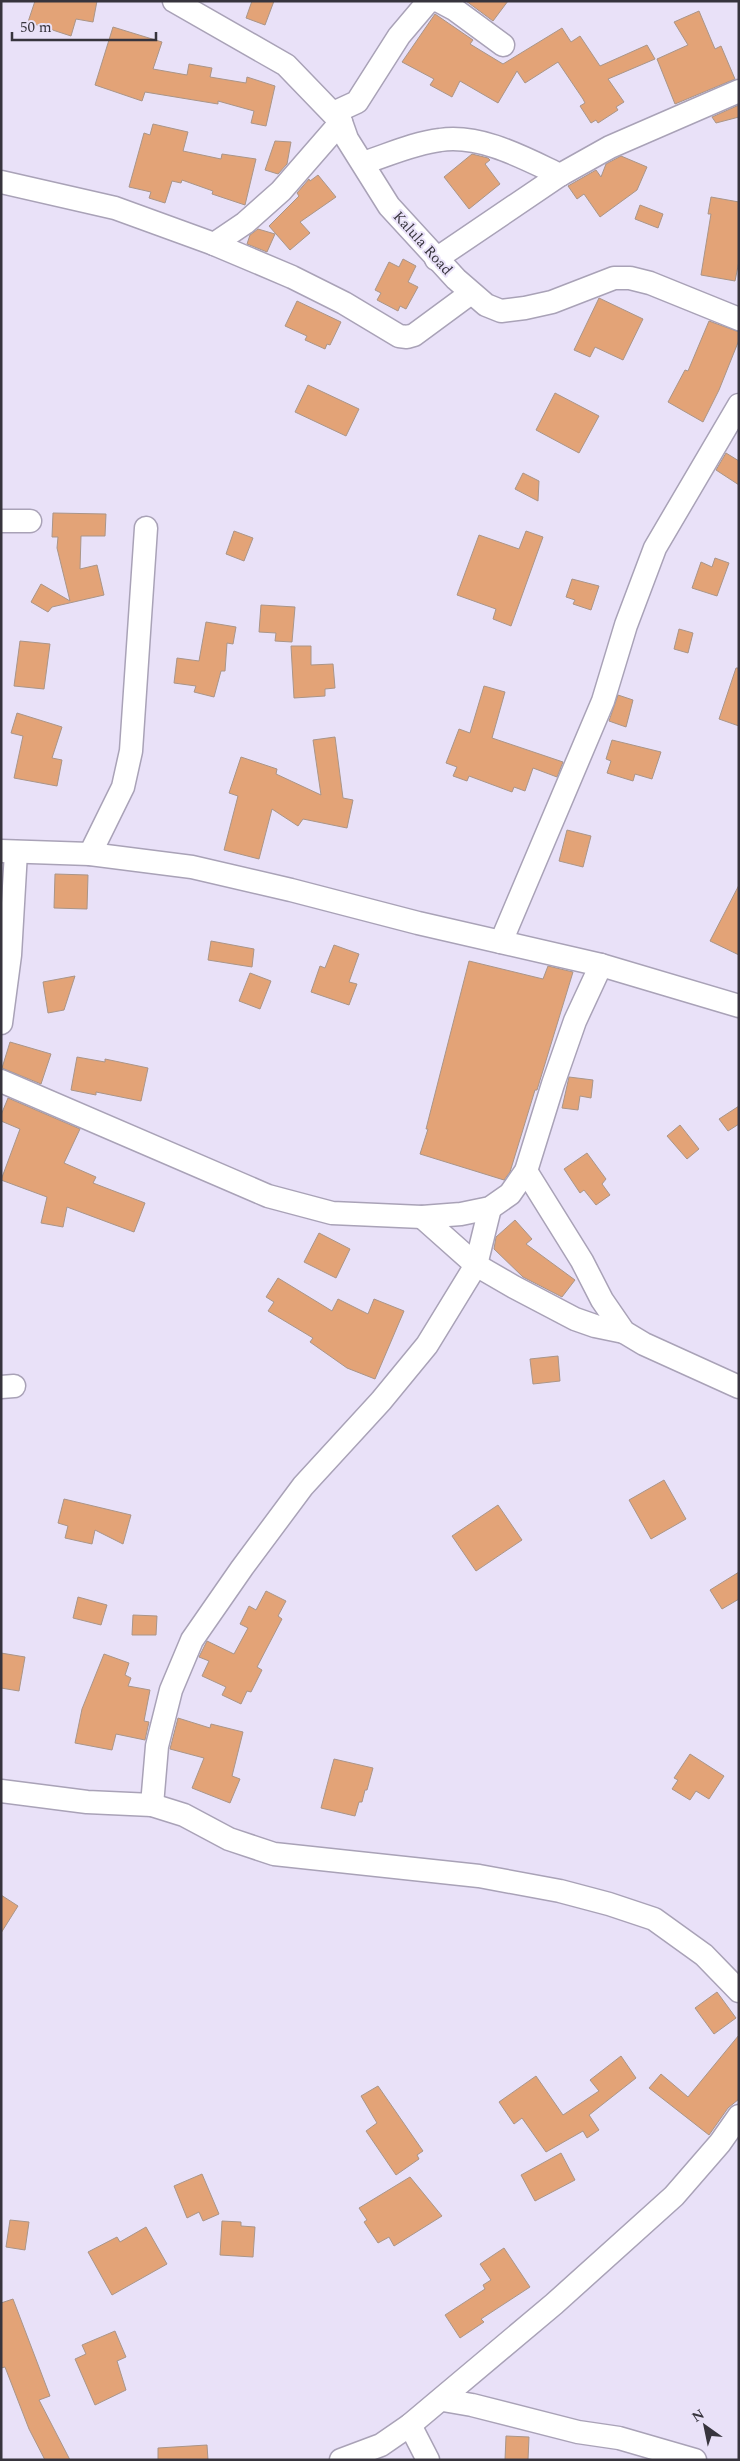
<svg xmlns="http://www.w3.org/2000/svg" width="740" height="2461" viewBox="0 0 740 2461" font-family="Spectral,serif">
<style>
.building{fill:#e3a377;stroke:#aa9588}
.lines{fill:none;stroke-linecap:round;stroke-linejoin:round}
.street-casing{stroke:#a9a2b7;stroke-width:25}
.street{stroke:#fff;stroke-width:22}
.labels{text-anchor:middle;stroke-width:4;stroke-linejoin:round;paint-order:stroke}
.street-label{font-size:15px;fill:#37343d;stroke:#e9e1f8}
</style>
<rect width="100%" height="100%" fill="#e9e1f8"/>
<g class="building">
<path d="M35,1H97L93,22L76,19L71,36L28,22Z"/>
<path d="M252,1H274L265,25L246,18Z"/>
<path d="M466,1H508L493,21Z"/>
<path d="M699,11L715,49L721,46L735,79L675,104L657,59L688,45L674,22Z"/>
<path d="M435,14L473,40L470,44L503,64L562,28L571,42L580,36L600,66L647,45L655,59L608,79L624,102L616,107L618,110L598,123L596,120L591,123L580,106L585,103L583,99L558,62L525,83L517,71L498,103L460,81L452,97L430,85L434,79L402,62Z"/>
<path d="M113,27L162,42L153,69L187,75L189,64L212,68L210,77L246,83L247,77L275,86L266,126L251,123L254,111L218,101V104L145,92L142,101L95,85Z"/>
<path d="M739,105V117L716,123L712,117Z"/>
<path d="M153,124L188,132L183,151L221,159L222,154L256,159L245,205L212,194L213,191L182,180L181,183L172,181L165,203L149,198L151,192L129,187L144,133L150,135Z"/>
<path d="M275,141L291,142L287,164L278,174L265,170Z"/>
<path d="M472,154L488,158L490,160L485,164L500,184L469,209L444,177Z"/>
<path d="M621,156L647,167L637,190L600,217L584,194L577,199L568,186L596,170L601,177L606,164Z"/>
<path d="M318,175L336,197L300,222L310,233L290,250L269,226L299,196L297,193L309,179L310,181Z"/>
<path d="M711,197L739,202V261L735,281L701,275L711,214H708Z"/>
<path d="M640,205L663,214L658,228L635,219Z"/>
<path d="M258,229L275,234L267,252L247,244L250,235Z"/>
<path d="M403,259L416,266L408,282L418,287L406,309L400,306L398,311L377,300L381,293L375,290L389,262L399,267Z"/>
<path d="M599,298L643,319L623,360L595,347L590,357L574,350Z"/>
<path d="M297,301L341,322L330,345L327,344L325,349L305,340L307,336L285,326Z"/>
<path d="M709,321L739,332V340L719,390L703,422L668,402L685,370L688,371Z"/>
<path d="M308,385L359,409L346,436L295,412Z"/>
<path d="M555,393L599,416L579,453L536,430Z"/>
<path d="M726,453L739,461V485L716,470Z"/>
<path d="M523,473L539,481L538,501L515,489Z"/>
<path d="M53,513L106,514L105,536H81L80,569L97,565L104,595L52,607L48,612L31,602L41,584L70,601L57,548L58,537H52Z"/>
<path d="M234,531L253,538L244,561L226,554Z"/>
<path d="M526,531L543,537L511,626L493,619L496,609L457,595L479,535L519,549Z"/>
<path d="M715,558L729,563L717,596L692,588L701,562L712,567Z"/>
<path d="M572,579L599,586L591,610L573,604L575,600L566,597Z"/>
<path d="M261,605L295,607L292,642L275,641L276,633L259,632Z"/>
<path d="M206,622L236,627L233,644L227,643L225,671H221L214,697L194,692L196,686L174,683L177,658L199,661Z"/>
<path d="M679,629L693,633L688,653L674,649Z"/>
<path d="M20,641L50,644L44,689L14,686Z"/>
<path d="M291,646H311V665L333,664L335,688L325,689V696L294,698Z"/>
<path d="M736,668H739V726L719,719Z"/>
<path d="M484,686L505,692L492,738L563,762L557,777L533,768L525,791L514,787L512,792L469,776L467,781L453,776L457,767L446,763L459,729L470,733Z"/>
<path d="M618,695L633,700L626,727L609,721Z"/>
<path d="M17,713L62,727L52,758L62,760L57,786L14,778L23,736L11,733Z"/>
<path d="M335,737L343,798L353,800L347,828L303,819L298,826L272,809L259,859L224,850L238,796L229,793L241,757L277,769L276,774L321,795L313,740Z"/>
<path d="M612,740L661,752L652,779L635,774L633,781L607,773L611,761L606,759Z"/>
<path d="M567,830L591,836L583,867L559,861Z"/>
<path d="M55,874L88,875L87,909L54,908Z"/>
<path d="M739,885V955L710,941Z"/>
<path d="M211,941L254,949L252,967L208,960Z"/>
<path d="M334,945L359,954L349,982L357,984L349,1005L311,992L320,966L325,968Z"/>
<path d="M469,961L543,979L548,966L573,972L537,1090H535L510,1172L504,1180L420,1154L428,1129H426Z"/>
<path d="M250,973L271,981L260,1009L239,1001Z"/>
<path d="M75,976L64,1010L48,1013L43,982Z"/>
<path d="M10,1042L51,1054L41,1084L2,1068Z"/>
<path d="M77,1057L105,1062V1059L148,1068L141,1101L96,1092V1095L71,1090Z"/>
<path d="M569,1077L593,1080L591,1098L580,1096L578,1110L562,1108Z"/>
<path d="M8,1098L80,1129L64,1163L96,1177L93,1183L145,1203L134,1232L67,1207L63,1227L41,1223L47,1197L1,1180L20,1129L1,1121V1115Z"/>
<path d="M739,1106V1124L728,1131L719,1119Z"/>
<path d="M680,1125L699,1149L687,1159L667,1136Z"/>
<path d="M587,1153L606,1179L602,1184L610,1195L596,1205L584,1190L580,1193L564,1169Z"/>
<path d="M515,1220L532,1239L526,1244L575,1280L562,1297L523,1277L494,1249L496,1237Z"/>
<path d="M319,1233L350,1249L336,1278L304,1262Z"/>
<path d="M278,1278L332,1311L338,1299L368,1314L374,1299L404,1311L375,1379L347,1368L310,1342L313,1338L268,1311L274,1302L266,1297Z"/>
<path d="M558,1356L560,1381L533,1384L530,1359Z"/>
<path d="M664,1480L686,1519L651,1539L629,1500Z"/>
<path d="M64,1499L131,1515L123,1544L95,1530L92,1544L65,1538L68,1526L58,1523Z"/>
<path d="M498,1505L522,1540L476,1571L452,1536Z"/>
<path d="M739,1572V1599L722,1609L710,1590Z"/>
<path d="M266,1591L286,1601L278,1616L282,1619L257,1667L262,1670L251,1692L247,1691L241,1704L222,1695L226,1687L202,1676L209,1661L199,1657L207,1641L234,1654L248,1628L240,1624L249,1606L256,1610Z"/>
<path d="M78,1597L107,1605L101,1625L73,1618Z"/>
<path d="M133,1615L157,1616L156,1635H132Z"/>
<path d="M1,1653L25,1657L19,1691L1,1688Z"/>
<path d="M104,1654L129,1663L125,1675L131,1678L128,1686L150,1690L144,1721L149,1722L145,1740L116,1734L112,1750L75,1743L82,1709Z"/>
<path d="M178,1718L210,1728L211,1724L243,1732L232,1776L240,1779L230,1803L192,1788L204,1758L170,1749Z"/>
<path d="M690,1754L724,1776L709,1799L696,1791L690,1800L672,1789L678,1780L674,1778Z"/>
<path d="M334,1759L373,1768L367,1790H365L362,1802H359L355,1816L321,1808Z"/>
<path d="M1,1895L18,1906L1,1933Z"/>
<path d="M717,1992L736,2018L714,2034L695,2008Z"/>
<path d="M739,2035V2099L728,2108L709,2135L649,2088L661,2074L688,2097Z"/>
<path d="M621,2056L636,2078L589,2115L599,2130L587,2138L583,2131L546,2152L522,2118L514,2124L499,2102L536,2076L563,2115L599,2091L590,2080Z"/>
<path d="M378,2086L423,2151L417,2155L419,2159L396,2175L366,2131L377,2123L361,2096Z"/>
<path d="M561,2153L575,2180L535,2201L521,2175Z"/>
<path d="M202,2174L219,2214L203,2221L199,2212L187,2218L174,2186Z"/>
<path d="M410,2177L442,2216L394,2246L389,2237L378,2243L364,2222L367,2220L359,2208Z"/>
<path d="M10,2220L29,2222L25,2250L6,2247Z"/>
<path d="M222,2221L241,2222V2226L255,2227L253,2257L220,2255Z"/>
<path d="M146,2227L167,2264L112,2295L88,2252L117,2237L120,2242Z"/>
<path d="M504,2248L530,2287L481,2319L484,2322L460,2338L445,2315L485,2289L483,2285L491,2280L480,2264Z"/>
<path d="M13,2299L50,2396L39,2400L70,2460H45L29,2429L5,2367L1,2368V2303Z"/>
<path d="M115,2331L126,2357L117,2361L126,2390L95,2405L75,2359L86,2354L82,2345Z"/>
<path d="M506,2436L529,2437L528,2460H505Z"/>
<path d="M207,2445L208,2460H158V2448Z"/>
</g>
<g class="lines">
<defs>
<g id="street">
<path d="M174,1L286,65L341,122L347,139L389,206L456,279L486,305L501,311L525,308L552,302L614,278H630L650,283L739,319"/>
<path d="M439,1L454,9L503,45"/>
<path d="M333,113L357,102L399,36L427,3L431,1"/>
<path d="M363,163C388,155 414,143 440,140C481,134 524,158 560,175"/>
<path d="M1,182L115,208L214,244L292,277L344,303L399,336L407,337L414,335L471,293"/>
<path d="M214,244L245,223L281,191L341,122"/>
<path d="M436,259L560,175L610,147L739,91"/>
<path d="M1,521H30"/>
<path d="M1,851L90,854L192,867L291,890L418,923L601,965L739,1006"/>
<path d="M90,854L123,787L131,751L146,528"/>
<path d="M501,942L603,701L626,625L655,548L739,405"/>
<path d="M1,1023L10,955L16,852"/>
<path d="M1,1081L268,1196L332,1213L422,1217L461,1214L490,1208L510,1194L526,1171L553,1084L575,1021L601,965"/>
<path d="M526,1171L582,1261L602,1300L624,1332L644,1344L739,1387"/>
<path d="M422,1217L476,1265L514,1287L575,1319L595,1326L624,1332"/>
<path d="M1,1387L14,1386"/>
<path d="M1,1791L87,1802L152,1805L184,1815L229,1839L274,1854L479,1876L560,1891L609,1904L654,1919L704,1955L739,1991"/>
<path d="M152,1805L157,1746L171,1690L192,1640L242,1568L303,1486L381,1401L427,1345L476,1265L490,1208"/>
<path d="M443,2400L472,2405L578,2432L619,2438L695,2460"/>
<path d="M410,2425L428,2460"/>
<path d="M341,2460L381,2445L410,2425L554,2304L674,2196L720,2143L739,2116"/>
</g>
</defs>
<use href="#street" class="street-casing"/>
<use href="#street" class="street"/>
</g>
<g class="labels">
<g class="street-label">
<text transform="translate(423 243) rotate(48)" y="5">Kalula Road</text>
</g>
</g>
<rect width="740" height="2461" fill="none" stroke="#37343d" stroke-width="5"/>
<g transform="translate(705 2426) rotate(327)" stroke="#e9e1f8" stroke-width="4" paint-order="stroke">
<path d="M0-4L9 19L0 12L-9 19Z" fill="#37343d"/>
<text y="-8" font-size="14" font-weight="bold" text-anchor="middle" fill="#37343d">N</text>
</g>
<path d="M12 32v8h144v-8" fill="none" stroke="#37343d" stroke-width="2.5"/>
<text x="20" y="32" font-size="15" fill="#37343d" stroke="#e9e1f8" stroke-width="4" paint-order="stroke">50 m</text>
</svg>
